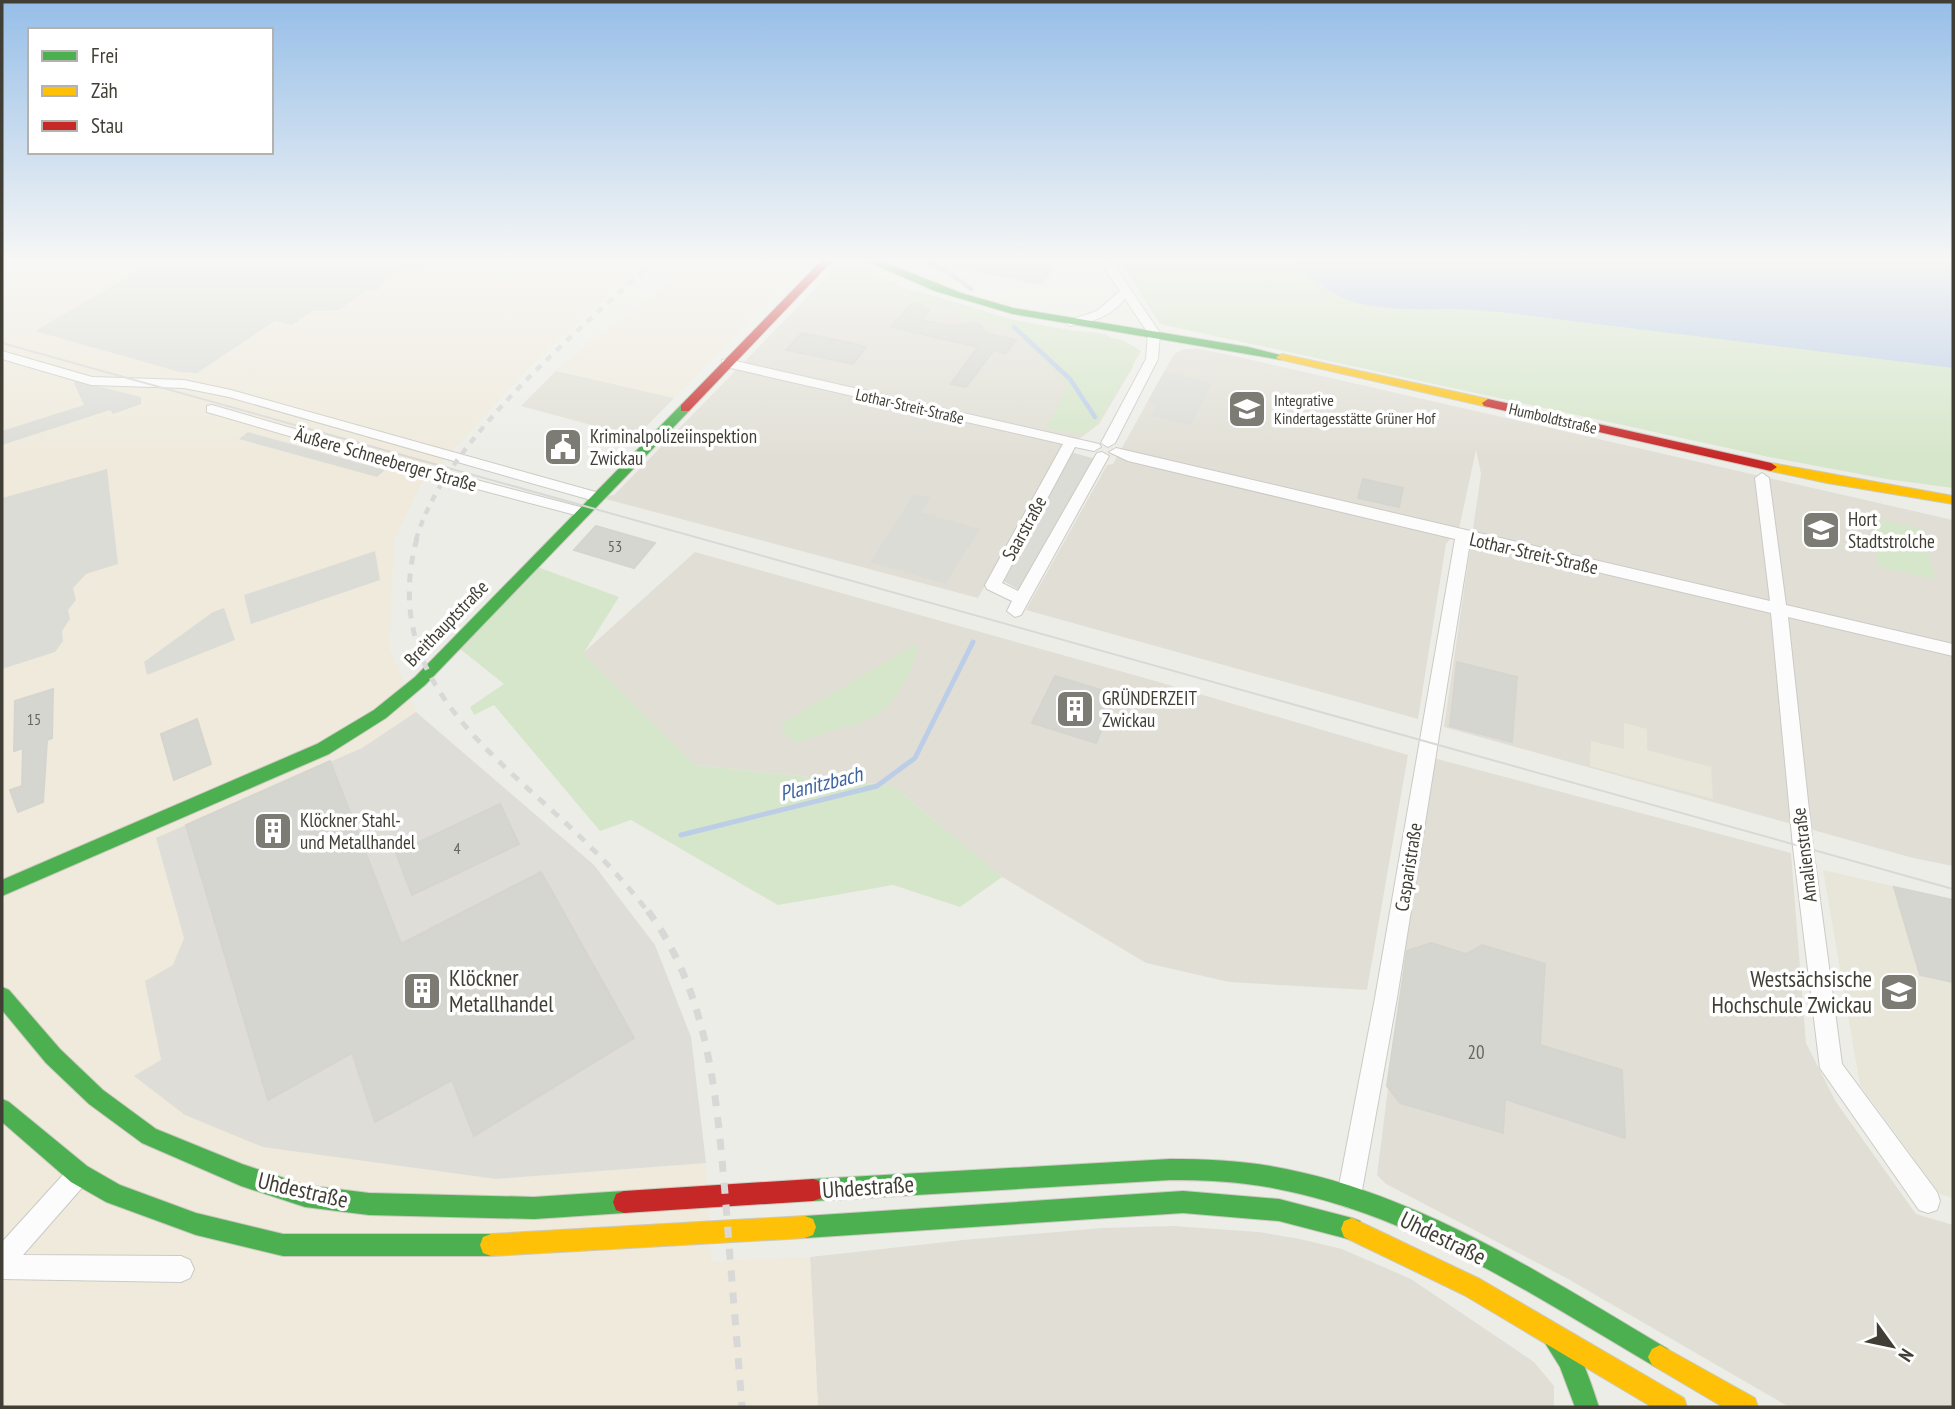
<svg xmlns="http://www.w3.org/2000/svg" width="1955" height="1409" viewBox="0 0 1955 1409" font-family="'PT Sans Narrow',sans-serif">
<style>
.residential{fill:#e1dfd5}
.commercial{fill:#efeadc}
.industrial{fill:#deddd7}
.education{fill:#e7e6d8}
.green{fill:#d6e6ca}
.parking{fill:#dcdcd7}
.water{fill:#bccee7}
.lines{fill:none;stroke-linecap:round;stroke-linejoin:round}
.stream-far1{stroke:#bccee7;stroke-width:4.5}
.stream{stroke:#bccee7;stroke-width:5}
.building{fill:#d6d6d0;stroke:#d5d4ce;stroke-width:2}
.street-casing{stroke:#cbcac5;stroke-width:2}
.fast-casing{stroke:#cbcabf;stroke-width:2}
.slow-casing{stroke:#cbcabf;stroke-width:2}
.jam-casing{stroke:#cbcabf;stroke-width:2}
.street{fill:#fcfcfc;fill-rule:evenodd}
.fast{fill:#4caf50;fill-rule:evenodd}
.slow{fill:#ffc107;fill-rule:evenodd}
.jam{fill:#c62828;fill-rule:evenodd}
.tram{stroke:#d8d8d7;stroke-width:2}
.rail-far2{stroke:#d8d8d7;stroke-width:4.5;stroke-dasharray:7 7;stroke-linecap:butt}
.rail-far1{stroke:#d8d8d7;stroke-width:5;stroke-dasharray:9 9;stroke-linecap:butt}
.rail{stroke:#d8d8d7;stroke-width:7;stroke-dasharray:11 11;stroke-linecap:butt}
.labels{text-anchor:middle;stroke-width:7;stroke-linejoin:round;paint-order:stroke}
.far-poi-label{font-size:16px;fill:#413f35;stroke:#fff;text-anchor:start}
.far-street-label{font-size:16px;fill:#413f35;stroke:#fff}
.number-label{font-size:16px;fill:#67665c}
.poi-label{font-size:19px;fill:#413f35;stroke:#fff;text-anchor:start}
.street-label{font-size:19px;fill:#413f35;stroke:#fff}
.near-number-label{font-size:19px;fill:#67665c}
.water-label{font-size:21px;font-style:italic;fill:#3c649f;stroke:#fff}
.near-poi-label{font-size:23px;fill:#413f35;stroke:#fff;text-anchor:start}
.near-street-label{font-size:23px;fill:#413f35;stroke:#fff}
</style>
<rect width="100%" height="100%" fill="#edede8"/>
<g class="residential">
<path d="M845,265L860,266L907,289L971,311L1026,325L1106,334L1130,354L1133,367L1099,424L1062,452L978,598L598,497L614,495L833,271Z"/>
<path d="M1184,349H1200L1243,358L1953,520V866L1913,858L1444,727L1481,474L1476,450L1459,529L1446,544L1418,719L1026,610L1107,465L1113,464L1174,354Z"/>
<path d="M556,371L674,398L636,437L521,406Z"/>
<path d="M695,552L1145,678L1408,755L1367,990L1229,982L1146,963L1002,877L893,786L695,765L582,654Z"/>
<path d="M1430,757L1791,853L1806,1043L1836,1102L1916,1214L1953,1225V1407H1789L1568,1279L1386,1184L1377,1175Z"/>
<path d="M1173,1226L1259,1232L1300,1239L1342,1249L1411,1279L1534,1362L1554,1386V1407H818L810,1257L963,1240L1102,1228Z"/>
</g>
<g class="commercial">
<path d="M2,259H632L621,270L632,273L531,366L419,487L394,541L389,646L416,712L362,748L156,838L184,938L173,965L145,981L161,1060L496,1179L706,1163L711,1261L810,1257L818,1407H2Z"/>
<path d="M697,259H810L674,398L556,370L620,319L625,320Z"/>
</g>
<path class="industrial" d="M416,712L594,865L655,945L691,1037L706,1163L496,1179L263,1147L185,1115L134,1076L161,1060L145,981L173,965L184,938L156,838L362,748Z"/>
<g class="education">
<path d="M1624,723L1647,729V750L1711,767L1713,799L1590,766L1591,741L1624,749Z"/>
<path d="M1823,870L1953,900V1198L1940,1194L1860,1085Z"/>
</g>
<g class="green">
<path d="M1119,259H1953V488L1886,479L1769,457L1160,324Z"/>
<path d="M918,291L1014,320L1123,340L1141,351L1097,424L1083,434L1046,428L1069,385L1012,330L911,299Z"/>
<path d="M1869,517L1922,529L1935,579L1879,567Z"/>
<path d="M532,565L619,597L583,654L695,765L893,786L1002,877L960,907L893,885L778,905L631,820L600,831L494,705L474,715L470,707L504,684L455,645Z"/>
<path d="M912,646L919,647C907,679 897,707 863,722C855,726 845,726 837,729C823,733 810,740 796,743L785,735L781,726L788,720Z"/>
</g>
<g class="parking">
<path d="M144,259H427L424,265L395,273L377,290H368L339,310L313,311L292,325L275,321L197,373L180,372L35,331L145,267L138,266Z"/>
<path d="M1164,372L1212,383L1191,425L1151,416L1157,404L1148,401Z"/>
<path d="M77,381L141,397V404L113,414L110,410L2,445V431L84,405L74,383Z"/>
<path d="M248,432L385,470L377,477L239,439Z"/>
<path d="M1071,452L1102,461L1029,596L1000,579Z"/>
<path d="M107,469L118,564L86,574L73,588L76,600L68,610L70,619L62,631L63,641L55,652L2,669V498Z"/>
<path d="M914,494L931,497L922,512L980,529L945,584L870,562Z"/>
<path d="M375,551L380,580L251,624L244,595Z"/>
<path d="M224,608L235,640L147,675L144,662L213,612Z"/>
</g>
<path class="water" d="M1293,259H1953V368L1500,312C1480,311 1460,308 1440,309C1380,310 1334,309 1293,259Z"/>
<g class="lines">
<g class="stream-far1">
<path d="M920,259L948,272L971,289"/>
<path d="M1014,327L1070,379L1095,417"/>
</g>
<path class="stream" d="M681,835L877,786L915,758L973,642"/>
</g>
<g class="building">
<path d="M953,259H1012L1053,268L1041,284L953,266Z"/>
<path d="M915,304H922L929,311L922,320L949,326L974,322L981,325L985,333L1016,340L1006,353L994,350L966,387L951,384L978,347L891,327L909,306Z"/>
<path d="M802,333L846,342L866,347L853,364L786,350Z"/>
<path d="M1363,479L1403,488L1399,507L1358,498Z"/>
<path d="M596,526L655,543L634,568L574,550Z"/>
<path d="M1457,662L1517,677L1512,742L1450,726Z"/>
<path d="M1055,676L1117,695L1096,743L1032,723Z"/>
<path d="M53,689L52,738L47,740L43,802L18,812L10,790L22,786L23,748L14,751L15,701Z"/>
<path d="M197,719L211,764L174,780L161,734Z"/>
<path d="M330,761L401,944L541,872L634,1038L474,1136L452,1080L375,1122L352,1053L268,1100L186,825Z"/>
<path d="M500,804L519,844L412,895L396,853Z"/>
<path d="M1894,887L1953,900V982L1920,975Z"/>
<path d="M1431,943L1466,954L1482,945L1545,964L1540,1045L1622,1070L1625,1138L1505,1099L1503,1133L1400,1103L1387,1086L1407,951Z"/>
</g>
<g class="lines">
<defs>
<g id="street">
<path d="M1098,259H1110L1160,333L1158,359L1115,443L1108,447L1101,443L1146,359L1148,333L1125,299C1110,317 1092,322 1070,326L1064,322L1097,311L1120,291Z"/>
<path d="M2,351L92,377L184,380L231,390L603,494L605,497L598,502L229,397L184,388L91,385L2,359Z"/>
<path d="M727,359L1099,444L1101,447L1094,451L1075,447L1002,583L1018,591L1097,453L1102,452L1109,456L1021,615L1015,617L1007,611L1012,601L987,589L985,585L1063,444L722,366V360Z"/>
<path d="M212,405L419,465L588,509L590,512L583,517L409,471L207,412V406Z"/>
<path d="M1116,448L1770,601L1755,478L1762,473L1769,478L1786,605L1953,644V656L1788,617L1813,847L1842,1064L1937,1192L1940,1201L1937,1210L1928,1213L1919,1210L1820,1068L1793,847L1771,613L1470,542L1397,998L1361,1196L1358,1205L1349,1208L1340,1205L1337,1196L1375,998L1455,539L1128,461L1109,452Z"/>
<path d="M79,1162L87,1166L91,1174L87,1182L23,1255L181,1256L190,1260L194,1269L190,1278L181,1282L2,1279V1242L71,1166Z"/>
</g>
<g id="fast">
<path d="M862,259H876L961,293L1013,308L1248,347L1288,357L1282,360L1013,314L935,291Z"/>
<path d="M685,404L689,405V411L425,685L386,718L329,754L2,896V880L317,744L374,710L415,677L681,405Z"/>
<path d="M2,987L9,990L60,1049L103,1090L156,1129L242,1164L305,1185L369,1193L534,1197L624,1191L632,1194L635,1202L632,1210L624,1213L534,1219L369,1215L305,1207L241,1186L142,1143L89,1104L46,1063L2,1010Z"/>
<path d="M2,1099L9,1102L87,1166L120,1185L196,1213L283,1234H491L499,1237L502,1245L499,1253L491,1256H283L196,1235L106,1202L71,1182L2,1122Z"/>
<path d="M1170,1159C1209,1159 1248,1161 1286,1169C1425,1197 1548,1278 1668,1349L1672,1357L1668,1365L1660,1369L1652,1365C1536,1297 1420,1219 1287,1191C1248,1182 1209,1180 1170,1180L813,1201L805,1198L802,1190L805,1182L813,1179Z"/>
<path d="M1183,1191L1279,1199L1352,1218L1360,1221L1363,1229L1360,1237L1352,1240L1279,1221L1183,1213L805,1238L797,1235L794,1227L797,1219L805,1216Z"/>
<path d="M1552,1323C1576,1333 1591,1383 1599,1407H1575L1560,1367L1540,1335L1544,1327Z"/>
</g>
<g id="slow">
<path d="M1282,354L1488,399L1494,403L1488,407L1278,359L1276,357Z"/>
<path d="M1771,463L1953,496V504L1827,483L1766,470V464Z"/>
<path d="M805,1216L813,1219L816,1227L813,1235L805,1238L491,1256L483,1253L480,1245L483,1237L491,1234Z"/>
<path d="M1352,1218L1480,1279L1684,1398L1687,1407H1652L1464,1295L1344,1237L1341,1229L1344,1221Z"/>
<path d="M1660,1345L1755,1398L1758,1407H1723L1652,1365L1648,1357L1652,1349Z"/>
</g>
<g id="jam">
<path d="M823,259H834L689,411H681V405Z"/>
<path d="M1488,399L1771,463L1777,467L1771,471L1484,406L1482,403Z"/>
<path d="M813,1179L821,1182L824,1190L821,1198L813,1201L624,1213L616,1210L613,1202L616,1194L624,1191Z"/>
</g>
</defs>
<use href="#street" class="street-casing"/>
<use href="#fast" class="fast-casing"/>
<use href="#slow" class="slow-casing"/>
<use href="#jam" class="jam-casing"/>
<use href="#street" class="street"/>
<use href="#fast" class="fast"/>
<use href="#slow" class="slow"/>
<use href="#jam" class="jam"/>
<path class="tram" d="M2,343L1953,889"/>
<path class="rail-far2" d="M416,540C444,440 581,329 656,259"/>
<path class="rail-far1" d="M417,538C382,667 473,738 558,816C591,846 622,878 649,913"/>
<path class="rail" d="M648,911C711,997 717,1103 726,1205C731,1273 737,1340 742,1407"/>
</g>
<linearGradient id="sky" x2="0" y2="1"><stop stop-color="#96bee8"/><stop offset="0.57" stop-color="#f7f7f5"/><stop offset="1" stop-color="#f7f7f5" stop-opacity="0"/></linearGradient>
<rect width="1955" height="457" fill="url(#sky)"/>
<defs>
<symbol id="school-square" viewBox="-11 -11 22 22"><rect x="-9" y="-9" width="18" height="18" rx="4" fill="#7d7c74" stroke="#fff"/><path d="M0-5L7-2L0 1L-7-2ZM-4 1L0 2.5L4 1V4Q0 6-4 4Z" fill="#fff"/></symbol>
<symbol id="civic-square" viewBox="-11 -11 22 22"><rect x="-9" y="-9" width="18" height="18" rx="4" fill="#7d7c74" stroke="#fff"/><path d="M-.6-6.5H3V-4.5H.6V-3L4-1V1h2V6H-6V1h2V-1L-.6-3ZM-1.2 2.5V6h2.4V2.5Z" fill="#fff"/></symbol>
<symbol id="building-square" viewBox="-11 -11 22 22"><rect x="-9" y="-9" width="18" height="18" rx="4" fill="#7d7c74" stroke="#fff"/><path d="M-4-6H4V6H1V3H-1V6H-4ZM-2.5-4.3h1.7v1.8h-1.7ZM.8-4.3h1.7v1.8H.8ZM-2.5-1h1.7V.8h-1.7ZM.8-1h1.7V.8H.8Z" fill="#fff"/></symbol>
<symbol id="university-square" viewBox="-11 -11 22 22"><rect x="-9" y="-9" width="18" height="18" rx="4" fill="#7d7c74" stroke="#fff"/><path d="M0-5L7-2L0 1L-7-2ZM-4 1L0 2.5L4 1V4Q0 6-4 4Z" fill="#fff"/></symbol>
</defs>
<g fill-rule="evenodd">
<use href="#school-square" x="1225" y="387" width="44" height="44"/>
<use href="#civic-square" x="541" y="425" width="44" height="44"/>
<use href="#school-square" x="1799" y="508" width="44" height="44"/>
<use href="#building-square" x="1053" y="687" width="44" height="44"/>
<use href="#building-square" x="251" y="809" width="44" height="44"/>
<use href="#building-square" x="400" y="969" width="44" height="44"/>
<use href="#university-square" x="1877" y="970" width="44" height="44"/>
</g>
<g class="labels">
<g class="far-poi-label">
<text x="1274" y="406">Integrative<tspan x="1274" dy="18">Kindertagesstätte Grüner Hof</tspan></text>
</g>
<g class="far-street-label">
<text transform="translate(910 406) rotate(13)" y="6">Lothar-Streit-Straße</text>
<text transform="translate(1553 418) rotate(13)" y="6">Humboldtstraße</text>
</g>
<g class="number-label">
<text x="615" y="552">53</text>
<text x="34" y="725">15</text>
<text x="457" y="854">4</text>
</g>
<g class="poi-label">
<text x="590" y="443">Kriminalpolizeiinspektion<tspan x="590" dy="22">Zwickau</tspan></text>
<text x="1848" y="526">Hort<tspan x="1848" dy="22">Stadtstrolche</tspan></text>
<text x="1102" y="705">GRÜNDERZEIT<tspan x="1102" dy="22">Zwickau</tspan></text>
<text x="300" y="827">Klöckner Stahl-<tspan x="300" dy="22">und Metallhandel</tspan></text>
</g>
<g class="street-label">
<text transform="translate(386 459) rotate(16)" y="7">Äußere Schneeberger Straße</text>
<text transform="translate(1024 528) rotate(-61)" y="7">Saarstraße</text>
<text transform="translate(1534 553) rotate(13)" y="7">Lothar-Streit-Straße</text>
<text transform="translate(446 623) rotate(-46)" y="7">Breithauptstraße</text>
<text transform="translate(1804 855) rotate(-97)" y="7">Amalienstraße</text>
<text transform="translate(1408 867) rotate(-81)" y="7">Casparistraße</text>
</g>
<g class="near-number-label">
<text x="1476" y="1059">20</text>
</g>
<g class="water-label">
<text transform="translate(821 784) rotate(-14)" y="7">Planitzbach</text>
</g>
<g class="near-poi-label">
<text x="449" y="986">Klöckner<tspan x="449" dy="26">Metallhandel</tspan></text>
<text x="1872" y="987" text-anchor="end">Westsächsische<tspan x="1872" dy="26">Hochschule Zwickau</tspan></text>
</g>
<g class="near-street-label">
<text transform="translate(868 1187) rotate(-4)" y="8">Uhdestraße</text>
<text transform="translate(303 1190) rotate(13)" y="8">Uhdestraße</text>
<text transform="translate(1443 1238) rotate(26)" y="8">Uhdestraße</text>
</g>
</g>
<rect width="1955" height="1409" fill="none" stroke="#413f35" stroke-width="7"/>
<rect x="28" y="28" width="245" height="126" fill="#ffffff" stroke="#b3b2ae" stroke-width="2"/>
<rect x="42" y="51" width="35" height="10" fill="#4caf50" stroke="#b3b2ae" stroke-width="2"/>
<text x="91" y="63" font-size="21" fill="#413f35">Frei</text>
<rect x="42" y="86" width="35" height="10" fill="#ffc107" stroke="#b3b2ae" stroke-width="2"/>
<text x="91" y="98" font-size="21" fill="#413f35">Zäh</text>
<rect x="42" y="121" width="35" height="10" fill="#c62828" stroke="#b3b2ae" stroke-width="2"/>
<text x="91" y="133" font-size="21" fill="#413f35">Stau</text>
<g transform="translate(1892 1346) rotate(123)" stroke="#ffffff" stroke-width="5" paint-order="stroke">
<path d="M0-5L12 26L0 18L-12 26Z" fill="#413f35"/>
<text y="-10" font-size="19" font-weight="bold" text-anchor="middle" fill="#413f35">N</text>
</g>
</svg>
